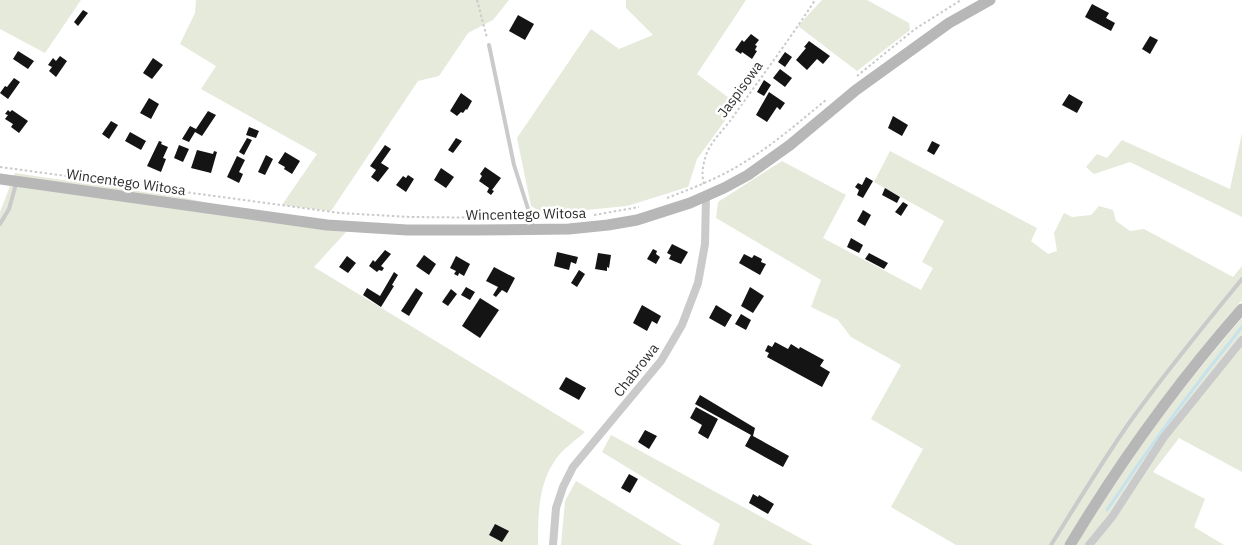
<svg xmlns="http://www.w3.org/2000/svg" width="1242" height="545" viewBox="0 0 1242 545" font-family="'IBM Plex Sans',sans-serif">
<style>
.green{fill:#e5eadb}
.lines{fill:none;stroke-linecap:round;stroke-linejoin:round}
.stream{stroke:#c7e2ea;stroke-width:3}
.building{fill:#141414}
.path{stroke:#cacaca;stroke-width:2;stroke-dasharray:2.5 2.5;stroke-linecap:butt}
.service{stroke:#cacaca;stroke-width:4}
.minor{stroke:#cacaca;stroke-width:8}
.secondary{stroke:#b7b7b7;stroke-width:11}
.labels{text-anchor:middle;stroke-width:5;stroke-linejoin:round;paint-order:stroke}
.street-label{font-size:14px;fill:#2d2d2d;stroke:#fff}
</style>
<rect width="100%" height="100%" fill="#fff"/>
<g class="green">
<path d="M0,0H81L45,53L0,29Z"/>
<path d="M196,0H509L493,20L468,33L439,76L418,81L331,211L282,205L317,154L201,89L216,66L180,44L195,13Z"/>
<path d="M626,0H746L697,74L737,104L697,159L688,187L627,206L545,214L531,206L517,138L591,29L619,49L653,35L626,8Z"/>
<path d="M822,0H867L909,23L910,30L857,71L798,26Z"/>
<path d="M1242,133V217L1130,162L1094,174L1086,167L1097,154L1107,158L1122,140L1230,189Z"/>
<path d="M890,151L1037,228L1031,241L1048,254L1057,251L1054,233L1064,213L1072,217L1091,215L1099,206L1113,210L1116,221L1130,231L1144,229L1233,277L1242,266V300L1169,390L1099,489L1064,545H956L891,507L923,449L871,419L901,365L851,337L838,320L811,307L821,280L716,218L718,202L782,161L846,195L823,238L921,290L933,268L922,262L944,221L874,182Z"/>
<path d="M15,173L185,198L277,218L327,225L346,232L314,267L585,432C575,441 561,450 554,462C538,486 538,517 538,545H0V212Z"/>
<path d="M1242,318V472L1179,438L1153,472L1205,499L1194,527L1224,545H1076C1124,465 1181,388 1242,318Z"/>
<path d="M611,435L813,545H713L720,524L602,452Z"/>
<path d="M576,481L682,545H561L565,501Z"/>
</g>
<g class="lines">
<path class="stream" d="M1107,510C1149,447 1194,386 1242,327"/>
</g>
<g class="building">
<path d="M1092,4L1109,13L1106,18L1115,23L1111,31L1085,17Z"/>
<path d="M83,10L88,13L78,26L74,22Z"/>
<path d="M518,15L534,24L525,40L509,31Z"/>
<path d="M751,34L759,40L755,45L757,46L755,50L757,51L752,59L742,52L741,54L735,50L742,40L744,42Z"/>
<path d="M1150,36L1158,40L1150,54L1142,49Z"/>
<path d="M809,41L830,56L823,64L817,59L807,70L796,60L806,48L804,47Z"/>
<path d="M18,51L34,61L28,69L13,59Z"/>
<path d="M785,52L792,57L785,67L778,62Z"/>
<path d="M60,56L67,61L56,77L49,71L52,67L48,65L53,58L56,61Z"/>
<path d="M153,58L163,65L152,79L143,73Z"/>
<path d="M780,69L792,78L785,87L773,78Z"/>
<path d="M14,78L20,82L8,99L0,93L5,86L7,87Z"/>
<path d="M764,80L771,85L764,96L757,92Z"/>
<path d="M769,92L785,103L780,110L777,107L767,122L756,115Z"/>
<path d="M461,93L472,101L467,110L466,109L463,113L461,112L457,116L450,111Z"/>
<path d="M1069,94L1083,102L1077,113L1062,105Z"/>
<path d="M149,98L159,104L151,119L140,113Z"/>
<path d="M8,110L10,112L12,110L28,121L19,133L11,127L13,124L5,119L8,115L5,114Z"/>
<path d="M208,111L216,115L202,136L195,132L189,142L182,139L190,126L196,129Z"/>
<path d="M893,116L908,125L902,136L888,128Z"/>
<path d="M111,121L118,125L109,139L102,134Z"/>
<path d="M249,127L259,131L256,138L246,135Z"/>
<path d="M130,132L146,141L141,150L125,141Z"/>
<path d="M247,138L252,140L244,155L239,152Z"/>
<path d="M456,138L462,141L453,153L448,150Z"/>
<path d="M159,141L162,142L161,144L168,147L163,158L166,159L161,172L147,166Z"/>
<path d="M932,141L940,145L934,155L927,151Z"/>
<path d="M179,145L189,149L183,162L174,158Z"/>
<path d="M385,145L391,149L381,163L389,168L378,182L371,177L376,170L370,166Z"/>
<path d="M197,150L213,154L214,151L217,152L211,173L191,168Z"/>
<path d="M285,152L300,161L292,174L284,169L285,167L278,163Z"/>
<path d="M266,155L273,159L265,175L258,172Z"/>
<path d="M237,156L245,160L239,172L243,174L239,183L227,177Z"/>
<path d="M485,167L501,178L492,190L494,191L491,195L487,192L489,188L479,181L482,176L480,174Z"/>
<path d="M441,168L454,177L446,188L434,180Z"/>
<path d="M408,175L414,179L406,192L396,185L403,176L406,178Z"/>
<path d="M866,177L873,181L863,198L857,195L859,190L855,187L858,183L862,185Z"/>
<path d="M885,188L900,197L897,203L882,195Z"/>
<path d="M903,202L908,205L901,216L895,212Z"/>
<path d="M863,210L871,215L865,226L857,221Z"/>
<path d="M851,238L863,245L859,253L847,247Z"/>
<path d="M672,244L688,252L681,264L669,259L671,255L667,253Z"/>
<path d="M653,249L657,251L656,254L660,257L656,264L647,259Z"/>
<path d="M385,250L391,254L381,266L384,268L382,271L379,270L377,272L369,266L373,260L375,262Z"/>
<path d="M557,252L578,257L576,264L571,262L569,270L554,266Z"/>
<path d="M598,253L611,255L609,268L607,267V271L595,269Z"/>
<path d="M869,253L888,263L884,269L865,259Z"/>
<path d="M744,254L752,258L754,255L762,259L761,262L766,264L760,275L739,263Z"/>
<path d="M424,255L436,264L429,275L416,266Z"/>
<path d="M347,256L356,263L348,273L339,267Z"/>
<path d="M456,256L470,264L464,276L459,273L458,276L454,274L456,271L450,268Z"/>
<path d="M494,267L515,278L507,293L502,290L496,297L493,295L498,287L486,281Z"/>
<path d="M579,270L585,274L577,287L571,283Z"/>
<path d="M394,272L398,275L392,285L394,286L381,307L363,295L367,288L380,296Z"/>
<path d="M466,287L475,292L470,300L461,295Z"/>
<path d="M750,287L764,296L753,313L741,306Z"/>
<path d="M416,288L423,293L409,316L401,311Z"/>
<path d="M451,289L457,294L448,306L442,302Z"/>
<path d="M480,298L499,310L480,338L462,326Z"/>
<path d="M642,305L661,316L657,324L652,321L647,331L633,323Z"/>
<path d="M716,305L732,315L725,327L709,318Z"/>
<path d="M741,314L751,320L746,330L735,324Z"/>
<path d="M775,342L788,349L791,344L799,349L800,347L824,360L820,366L830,372L822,387L767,357L769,353L765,351L768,345L772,347Z"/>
<path d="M566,377L586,388L579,400L559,389Z"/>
<path d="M700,395L755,428L753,436L789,456L783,467L745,446L751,435L695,404Z"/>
<path d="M696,407L718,419L708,439L698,433L702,425L690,418Z"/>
<path d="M645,430L657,436L649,449L638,442Z"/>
<path d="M629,474L638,479L630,493L621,488Z"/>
<path d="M753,494L758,497L759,495L774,504L768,514L749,503Z"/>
<path d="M495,524L509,531L502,542L489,535Z"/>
</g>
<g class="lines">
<g class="path">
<path d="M477,0L487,38"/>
<path d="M857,76L915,29L961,0"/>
<path d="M0,167L340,213L410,217L517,218"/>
<path d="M704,184C701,174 703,165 706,155C712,139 726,128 735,114C762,76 790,39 815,0"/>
<path d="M667,198C693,188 719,178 743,163C773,145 799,122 826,100"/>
<path d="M594,215L639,207"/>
<path d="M539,218L589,215"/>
</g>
<g class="service">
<path d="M489,45L514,165L531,218L533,228"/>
<path d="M0,224L9,209L16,184"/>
<path d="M1051,545C1076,505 1100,465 1127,426C1163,375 1203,327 1242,279"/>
</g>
<g class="minor">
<path d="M553,545L556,508L563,487L573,467L661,361L682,325L698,283L705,244L706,197"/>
<path d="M1089,545L1112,517L1164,437L1242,340"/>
</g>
<g class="secondary">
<path d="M0,179L327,225L407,230H475L569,229L608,225L637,220L690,203L724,188L748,175L790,145L856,90L949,23L990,0"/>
<path d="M1070,545C1120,462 1178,382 1242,309"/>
</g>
</g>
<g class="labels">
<g class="street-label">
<text transform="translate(740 89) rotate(-54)" y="5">Jaspisowa</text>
<text transform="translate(126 182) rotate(8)" y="5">Wincentego Witosa</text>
<text transform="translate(526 214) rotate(-1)" y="5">Wincentego Witosa</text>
<text transform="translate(636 370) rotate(-52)" y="5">Chabrowa</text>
</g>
</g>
</svg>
